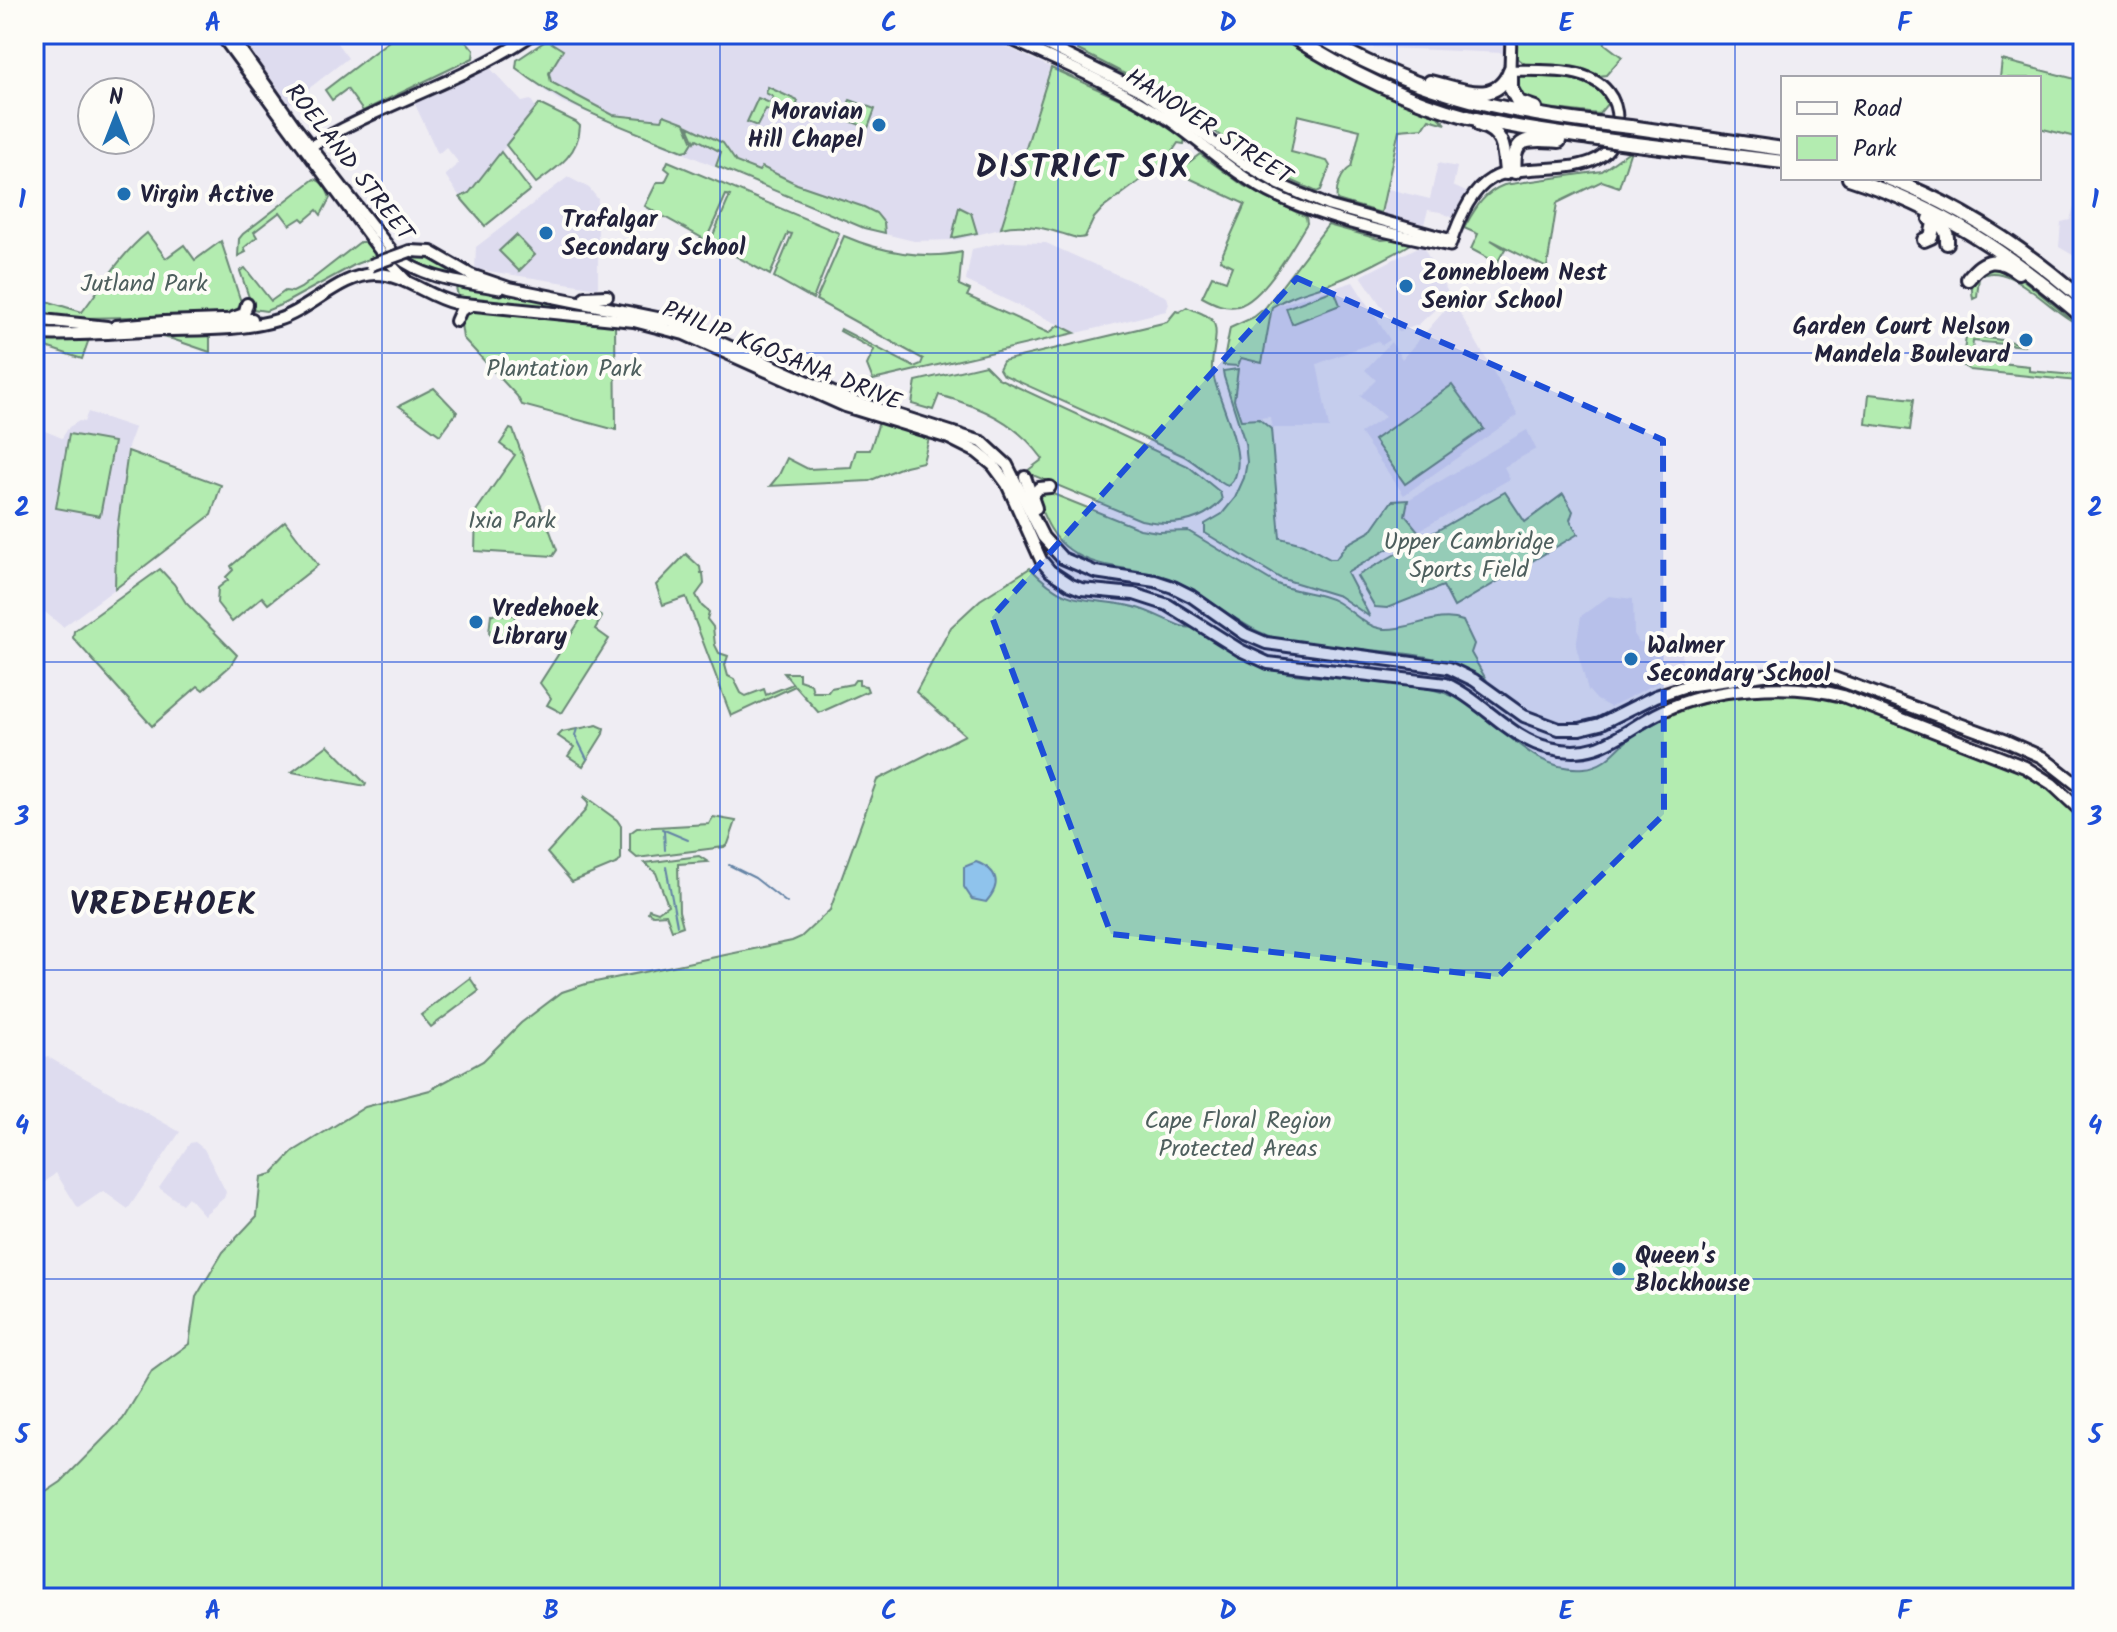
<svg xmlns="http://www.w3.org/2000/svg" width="2117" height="1632" viewBox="0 0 2117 1632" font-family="Kalam,sans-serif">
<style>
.built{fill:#dedcef}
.green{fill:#b3ecb0;stroke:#6a8776;stroke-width:2}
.water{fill:#8fc3ec;stroke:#6383a5;stroke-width:2}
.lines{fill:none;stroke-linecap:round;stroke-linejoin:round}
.stream{stroke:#6383a5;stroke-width:2}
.secondary-casing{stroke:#22223b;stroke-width:15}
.primary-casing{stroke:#22223b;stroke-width:16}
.highway-casing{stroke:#22223b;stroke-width:18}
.secondary{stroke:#fdfcf7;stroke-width:9}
.primary{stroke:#fdfcf7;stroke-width:10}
.highway{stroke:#fdfcf7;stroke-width:12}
.primary-bridge-casing{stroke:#22223b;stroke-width:16;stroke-linecap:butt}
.highway-bridge-casing{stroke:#22223b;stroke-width:18;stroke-linecap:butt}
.primary-bridge{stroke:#fdfcf7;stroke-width:10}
.highway-bridge{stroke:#fdfcf7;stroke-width:12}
.marked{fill:#1d4ed8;fill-opacity:0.2;stroke:#1d4ed8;stroke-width:6;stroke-dasharray:16 10;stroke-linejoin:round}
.grid{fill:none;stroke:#1d4ed8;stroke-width:2;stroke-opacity:0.55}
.poi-dot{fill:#1f6fb2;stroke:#fdfcf7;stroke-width:3}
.labels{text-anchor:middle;stroke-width:8;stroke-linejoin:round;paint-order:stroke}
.poi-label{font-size:24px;font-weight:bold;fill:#22223b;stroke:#fdfcf7;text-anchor:start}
.street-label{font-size:24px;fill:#22223b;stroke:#fdfcf7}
.park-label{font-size:24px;fill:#4e5f5e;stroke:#fdfcf7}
.district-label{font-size:32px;font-weight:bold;letter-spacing:2px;fill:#22223b;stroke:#fdfcf7}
.neatline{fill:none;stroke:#1d4ed8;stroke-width:3}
.grid-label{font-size:26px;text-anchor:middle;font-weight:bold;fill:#1d4ed8}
</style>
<rect width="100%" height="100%" fill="#efedf3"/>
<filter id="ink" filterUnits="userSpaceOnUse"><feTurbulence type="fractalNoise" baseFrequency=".0125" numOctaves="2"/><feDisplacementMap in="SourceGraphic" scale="16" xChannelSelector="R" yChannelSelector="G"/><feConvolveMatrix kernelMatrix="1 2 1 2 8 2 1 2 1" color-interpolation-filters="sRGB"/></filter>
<g filter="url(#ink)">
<g class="built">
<path d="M239,34H330L348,58L289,104Z"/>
<path d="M552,34H979L1050,67L1000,229L956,240L914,241L864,229L562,102L542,89L516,68V60L538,47Z"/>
<path d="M1342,34H1507L1506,51L1503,53L1368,47Z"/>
<path d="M485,69H491L522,102L531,100L536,108L469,193L460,197L445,175L459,163L446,147L438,154L414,102L444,91Z"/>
<path d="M1438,163L1457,167L1453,186L1468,193L1456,219L1440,212L1428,210L1424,224L1386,216L1383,211L1388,189L1430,199Z"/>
<path d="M568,177L589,188L598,199V288L475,269L476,247Z"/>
<path d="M2079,189L2083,190V261L2059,247L2061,222L2070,220Z"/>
<path d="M1005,242L1046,243L1167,297L1169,304L1166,311L1077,333L966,281L972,249Z"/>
<path d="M1422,245L1450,296L1418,325L1399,332L1361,276Z"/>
<path d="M1353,282L1390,340L1382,345L1377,341L1317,364L1329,428H1272L1270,417L1241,419L1234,399V386L1241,359L1263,363L1273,307Z"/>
<path d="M1453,301L1518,415L1404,495L1360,433L1385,417L1360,396L1376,380L1365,370L1391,342L1402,359Z"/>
<path d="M88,412L135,428L127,450L116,538L115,589L63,627L34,603V438L38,428L62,438L69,427L79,421L84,422Z"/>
<path d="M1527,430L1536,449L1504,467L1510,479L1418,531L1405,515L1408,500Z"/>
<path d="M1609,596L1633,599L1634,634L1639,642L1683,648L1681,671L1670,670L1668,680L1659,682L1610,707L1597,700L1588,690L1576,646L1581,616Z"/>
<path d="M48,1057L180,1132L128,1209L103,1191L78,1208L56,1173L39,1187L37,1137L34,1134V1060Z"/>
<path d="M195,1142L204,1149L226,1192L224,1198L204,1215L188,1197L182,1204L159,1188L190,1143Z"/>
</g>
<g class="green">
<path d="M398,34H460L474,50L473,58L363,111L347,89L332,100L325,90Z"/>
<path d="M1082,34H1276L1345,76L1439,117L1446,124L1429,119L1423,128L1399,130L1381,213L1337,200C1335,189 1341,173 1351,167L1360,130L1298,115L1291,152L1327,161L1330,166L1321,190L1317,192L1282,176L1247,155V145L1232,146C1186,104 1134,78 1078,50Z"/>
<path d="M1518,34H1604L1605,44L1622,57L1606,75L1599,76L1581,68L1525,64L1516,57Z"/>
<path d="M547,40L563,50L549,73L551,82L613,115L662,120L664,115L685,123L693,142L688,150L683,151C625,127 565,108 516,68L517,60Z"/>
<path d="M2002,60L2083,81V139L2039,128V78H2000Z"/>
<path d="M1051,68L1133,105L1185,139L1184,144L1178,143L1166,161L1102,209L1094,218L1085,237C1076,240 1069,235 1060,233C1042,227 1020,223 1001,228Z"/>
<path d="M1524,75C1554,80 1591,72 1608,103L1599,114L1538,107L1520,100L1514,82L1516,78Z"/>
<path d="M768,87L798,101L797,104L802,111L797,123L766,109L757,126L747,122L758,98L770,103L773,97L766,93Z"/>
<path d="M850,100L875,109L868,128L842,118Z"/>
<path d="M539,104L576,122L580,126C579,154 557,168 536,183L506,145Z"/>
<path d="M688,126L723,143L736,162L759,171L762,167L797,184L864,207L876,213L884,223L885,233L864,228L716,166L721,152L697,139L695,142Z"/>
<path d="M1631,150L1619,187L1602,181L1557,203L1547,268L1491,240L1505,249L1497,263L1471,249L1478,234L1464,228C1475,209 1483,193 1504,185L1602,171Z"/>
<path d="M501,152L530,190L485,226L460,197L469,193Z"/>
<path d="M1200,154L1244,186L1306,217L1307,223C1294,245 1263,300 1238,306C1225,309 1213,303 1202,297L1212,276L1226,281L1232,266L1220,260L1245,204L1176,172Z"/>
<path d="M668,161L839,233L813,299L774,277L792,234L788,233L770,275L710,242L730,196L726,195L706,240L645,206L657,182H665L670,172L665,168Z"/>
<path d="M314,179C323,181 327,190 330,198L321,215L317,210L304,221L301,218L290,225L280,212L254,232L257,237L244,248L246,252L238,256L239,239L243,234Z"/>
<path d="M959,207L971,213L977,233L952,238Z"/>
<path d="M1328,225L1382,240L1391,239L1411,244C1391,256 1358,273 1337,281C1315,290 1293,293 1272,307L1262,363L1241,358L1238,366L1223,365L1230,328L1254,317L1265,308Z"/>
<path d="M147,233L166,258L184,245L195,260L221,241L242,305L241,310L233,315L82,318L34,316L40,299L82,312C103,285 120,255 147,233Z"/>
<path d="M516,235L535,255L519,271L499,251Z"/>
<path d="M844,236C881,252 925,260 962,252L959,285L970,290L967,296L1049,333L1059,325L1075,333L873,380L867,365L874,350L840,331L841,329L914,367L921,364L923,359L816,300Z"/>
<path d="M360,242H365L377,256L356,264L283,304L266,311L253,309L240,271L245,268L271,301L285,291L293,292L301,288Z"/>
<path d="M414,254L434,256L466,278L427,270L404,258Z"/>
<path d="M1994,266L2016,274L2076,323C2049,311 2008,258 1979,277L1977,297L1973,299C1969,278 1976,275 1994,266Z"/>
<path d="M455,283L622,314L462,298L458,296Z"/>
<path d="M1334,290L1340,305L1292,324L1286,308Z"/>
<path d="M1187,307C1194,311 1209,314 1213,322C1220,332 1211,355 1212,369C1215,397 1256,465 1228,486C1219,484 1197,463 1184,456L1002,374L999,369L1003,361L1167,322L1176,311L1179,312Z"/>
<path d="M468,310L615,324L616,430L522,405L517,396L463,338L460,317Z"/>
<path d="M205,333L210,338V352L172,339L151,335Z"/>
<path d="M1970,335L2025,344L2024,346L1973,341L1971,360L2029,366V371L2074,375L2079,366L2077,381L1970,370L1962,365L1966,337Z"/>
<path d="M89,339L82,359L34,343V341Z"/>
<path d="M985,365L998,378L1188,466L1220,492L1222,500C1201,524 1170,526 1141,520L1030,474L1027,471L1043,459C1016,422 982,407 939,395L933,410L912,404L916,381Z"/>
<path d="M1238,369L1234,400L1241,420L1259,419L1271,429L1280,538L1303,544L1330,559H1336L1347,544L1371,531L1392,501L1408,500L1405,515L1418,531L1347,573L1370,617L1339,596L1280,578L1205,533V524L1222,514L1235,498L1244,478L1247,462L1245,443L1224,377L1223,371Z"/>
<path d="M1452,385L1484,429L1405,484L1374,440Z"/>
<path d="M434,388L457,412L440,435L399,406Z"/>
<path d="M1869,394L1914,399L1910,430L1866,424Z"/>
<path d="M879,422L929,438L923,462L905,466L869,481L770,486L779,475L787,458L808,469L851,467L856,450H870Z"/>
<path d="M510,429L513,430L557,550L553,556L475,551L476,511L515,455L500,444Z"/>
<path d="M69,434L114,442L100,516L56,508Z"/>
<path d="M128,451L221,485L211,515L115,589L116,538Z"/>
<path d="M1048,492L1140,529L1158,532L1188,531L1275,583C1294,593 1317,591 1335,601C1352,610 1363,626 1383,629C1410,631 1437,611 1463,621L1474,644L1471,653L1487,681C1429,642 1352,655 1286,641C1240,631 1211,595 1169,578C1136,566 1099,571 1070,550C1052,538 1045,519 1037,500L1040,493Z"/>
<path d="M1505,492L1525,522L1563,494L1573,511L1570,520L1578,534L1454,607L1443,586L1387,608L1375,607L1357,576Z"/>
<path d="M285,521L318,565L268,604L262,597L232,622L217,603L218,588L228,580L226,577L233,570L231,566Z"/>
<path d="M686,554L700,567L701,573H703L704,584L696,595L702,606L709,612L707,619L713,627L715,645L719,653L728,656L725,665L728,676L734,679L741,693L746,696L764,689L766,695L793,684L784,673H799V680L811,684L813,692H828L831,688L852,684L855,680H859V685L866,686L868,691L819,713L795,686L731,716L686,597L663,605L656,585Z"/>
<path d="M1030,568C1070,610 1086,595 1134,607C1150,611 1163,619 1178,625C1186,629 1195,626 1202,630C1225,642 1243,663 1269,669C1327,684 1401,674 1455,697C1500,717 1528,773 1584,768C1608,766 1615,749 1633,736C1655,721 1685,708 1710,702C1738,695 1785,690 1813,695C1858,704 1901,726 1944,742C1971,753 2002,761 2028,776C2049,788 2067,806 2083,823V1598H34V1500L61,1482L123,1419L152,1371L189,1344L196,1297L223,1252L257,1216L261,1177L272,1174L294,1151L365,1107L430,1090L483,1061L521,1023L562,992L586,984L792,941L801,937L830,910L877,780L965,735L916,692L951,627L980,600Z"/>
<path d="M160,569L174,584L186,603L237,655L230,666L203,690L198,686L152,726L73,638L74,631Z"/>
<path d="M588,608L602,617L595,629L609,639L562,713L547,705L551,698L540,683Z"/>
<path d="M491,614L515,615L513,632L508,643H497L489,633Z"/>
<path d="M597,725L604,728L603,734L583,766L568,756L574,747L558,736L562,732Z"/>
<path d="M328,745L366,784L365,786L292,772Z"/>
<path d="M584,796L617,820L621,826V859L618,863L572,882L547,853L585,811L588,803L583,798Z"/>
<path d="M713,817L736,821L728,844L724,847L637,858L630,852V833L637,828L709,824Z"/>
<path d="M699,856L708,862L678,864L679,911L683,926L672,930L666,914L653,915L648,912L649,909L658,912L668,905L656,873L645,863Z"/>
<path d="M470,978L479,991L431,1027L421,1015Z"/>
</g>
<path class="water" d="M976,862C998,870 1002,884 986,902L972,899L964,887V867Z"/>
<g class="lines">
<g class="stream">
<path d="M577,729L575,735L587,759"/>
<path d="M662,829L688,840"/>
<path d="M664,831L665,850"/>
<path d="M729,865L755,878L787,903"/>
<path d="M666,867L677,925"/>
</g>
<defs>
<g id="secondary">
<path d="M220,34L386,259L406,280"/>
<path d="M230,34L295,126L396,256C426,280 464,282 500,289"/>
<path d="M999,34C1057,61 1116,85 1169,120C1206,146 1238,178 1279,197C1334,223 1392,233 1450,246C1457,224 1470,191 1491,179C1526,157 1610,187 1617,127C1618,115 1616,102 1608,92C1588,66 1540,71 1510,70L1511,34"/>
<path d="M1024,34L1145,93L1241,162L1278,184L1329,206L1452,240"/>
<path d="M308,148C378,105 466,81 533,34"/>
</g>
<g id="primary">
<path d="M410,251L431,252L471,275L509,288L672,321L847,399L982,442L1007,465L1043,537L1062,558L1095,572L1155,581L1173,587L1191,596L1245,634L1266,643L1449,668L1474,680L1524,716L1559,729H1580L1600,724L1656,696L1686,686L1792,671L1831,677L2006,741L2042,757L2083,789"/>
<path d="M585,297L607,296"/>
<path d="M233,318L244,314L247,304"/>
<path d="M34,319L107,327"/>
<path d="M456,321L461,310L470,306"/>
<path d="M116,326L164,322L252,319"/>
<path d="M34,334C77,336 119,332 162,330C200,329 240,331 277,320C311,310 340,274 376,274C404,274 428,297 455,303L634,321L684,334L845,406L949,438L977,452L993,465L1007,484L1041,560L1050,571L1071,585L1081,589L1134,594L1168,605L1240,650L1268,663L1446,684C1483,701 1510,739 1550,748C1601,761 1622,730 1663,711C1712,687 1791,682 1843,696L2025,767L2052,784L2083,813"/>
<path d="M1025,477L1036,508"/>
<path d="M1032,496L1039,488L1050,487"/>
</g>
<g id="highway">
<path d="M1288,34C1344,70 1404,100 1468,117C1508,127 1549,132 1590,138"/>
<path d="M1315,34C1407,89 1490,110 1596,123"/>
<path d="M1511,73V89L1518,102L1535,108"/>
<path d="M1430,82C1459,88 1496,108 1510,70"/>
<path d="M1480,125C1505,132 1504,152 1506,173"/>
<path d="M1630,127L1783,149"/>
<path d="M1628,143L1783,162"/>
<path d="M1515,172C1511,135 1530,139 1559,141"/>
<path d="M1849,178C1944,209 2008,253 2083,317"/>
<path d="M1887,178C1961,206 2024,248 2083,300"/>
<path d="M1930,219C1942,225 1948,229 1947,243"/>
<path d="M1924,240L1931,237L1934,223L1931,219"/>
<path d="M1968,279C1984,258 1997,256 2018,272"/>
</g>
</defs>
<use href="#secondary" class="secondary-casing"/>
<use href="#primary" class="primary-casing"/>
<use href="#highway" class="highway-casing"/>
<use href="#secondary" class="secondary"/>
<use href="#primary" class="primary"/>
<use href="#highway" class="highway"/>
<defs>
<path id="primary-bridge" d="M371,265L410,251"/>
<g id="highway-bridge">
<path d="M1596,123L1630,127"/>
<path d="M1590,138L1628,143"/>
</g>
</defs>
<use href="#primary-bridge" class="primary-bridge-casing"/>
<use href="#highway-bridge" class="highway-bridge-casing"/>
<use href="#primary-bridge" class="primary-bridge"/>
<use href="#highway-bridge" class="highway-bridge"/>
</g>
</g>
<path class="marked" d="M1297,278L1663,440L1664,814L1498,977L1111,934L992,617Z"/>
<path class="grid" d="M382,34V1598M720,34V1598M1058,34V1598M1397,34V1598M1735,34V1598M34,353H2083M34,662H2083M34,970H2083M34,1279H2083"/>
<g class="poi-dot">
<circle cx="879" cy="125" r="8"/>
<circle cx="124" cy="194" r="8"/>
<circle cx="546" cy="233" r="8"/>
<circle cx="1406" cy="286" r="8"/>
<circle cx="2026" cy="340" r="8"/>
<circle cx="476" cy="622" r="8"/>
<circle cx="1631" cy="659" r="8"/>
<circle cx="1619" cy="1269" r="8"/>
</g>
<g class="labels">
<g class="poi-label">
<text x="863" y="119" text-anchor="end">Moravian<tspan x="863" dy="28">Hill Chapel</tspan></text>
<text x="140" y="202">Virgin Active</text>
<text x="562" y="227">Trafalgar<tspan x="562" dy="28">Secondary School</tspan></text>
<text x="1422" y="280">Zonnebloem Nest<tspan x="1422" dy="28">Senior School</tspan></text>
<text x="2010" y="334" text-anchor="end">Garden Court Nelson<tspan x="2010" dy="28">Mandela Boulevard</tspan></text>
<text x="492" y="616">Vredehoek<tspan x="492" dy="28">Library</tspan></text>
<text x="1647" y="653">Walmer<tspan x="1647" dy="28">Secondary School</tspan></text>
<text x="1635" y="1263">Queen's<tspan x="1635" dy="28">Blockhouse</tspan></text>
</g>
<g class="street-label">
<text transform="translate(1209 126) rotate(33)" y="8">HANOVER STREET</text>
<text transform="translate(350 162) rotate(52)" y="8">ROELAND STREET</text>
<text transform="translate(782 355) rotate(22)" y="8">PHILIP KGOSANA DRIVE</text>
</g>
<g class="park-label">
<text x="144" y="291">Jutland Park</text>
<text x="564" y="376">Plantation Park</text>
<text x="512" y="528">Ixia Park</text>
<text x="1469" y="549">Upper Cambridge<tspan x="1469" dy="28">Sports Field</tspan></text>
<text x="1238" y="1128">Cape Floral Region<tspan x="1238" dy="28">Protected Areas</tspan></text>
</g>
<g class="district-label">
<text x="1083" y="177">DISTRICT SIX</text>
<text x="164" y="914">VREDEHOEK</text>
</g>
</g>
<rect width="2117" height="1632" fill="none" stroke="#fdfcf7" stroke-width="88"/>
<rect x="1781" y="76" width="260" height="104" fill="#fdfcf7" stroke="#a5a5ac" stroke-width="2"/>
<rect x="1797" y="102" width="40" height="12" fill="#fdfcf7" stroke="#a5a5ac" stroke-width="2"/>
<text x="1853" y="116" font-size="24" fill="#22223b">Road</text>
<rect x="1797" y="136" width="40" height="24" fill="#b3ecb0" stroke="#a5a5ac" stroke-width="2"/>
<text x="1853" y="156" font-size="24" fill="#22223b">Park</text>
<g transform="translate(116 116)"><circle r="38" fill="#fdfcf7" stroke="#a5a5ac" stroke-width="2"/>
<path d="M0-6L14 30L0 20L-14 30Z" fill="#1f6fb2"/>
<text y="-12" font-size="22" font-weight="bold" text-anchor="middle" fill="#22223b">N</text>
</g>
<rect x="44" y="44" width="2029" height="1544" class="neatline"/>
<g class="grid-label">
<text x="213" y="31">A</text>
<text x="551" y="31">B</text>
<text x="889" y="31">C</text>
<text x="1228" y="31">D</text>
<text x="1566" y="31">E</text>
<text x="1904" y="31">F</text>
<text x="22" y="208">1</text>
<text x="2095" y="208">1</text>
<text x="22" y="516">2</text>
<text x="2095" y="516">2</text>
<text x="22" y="825">3</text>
<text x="2095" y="825">3</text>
<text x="22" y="1134">4</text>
<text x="2095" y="1134">4</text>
<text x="22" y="1443">5</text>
<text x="2095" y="1443">5</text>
<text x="213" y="1619">A</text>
<text x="551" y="1619">B</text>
<text x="889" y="1619">C</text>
<text x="1228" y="1619">D</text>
<text x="1566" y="1619">E</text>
<text x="1904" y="1619">F</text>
</g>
</svg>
